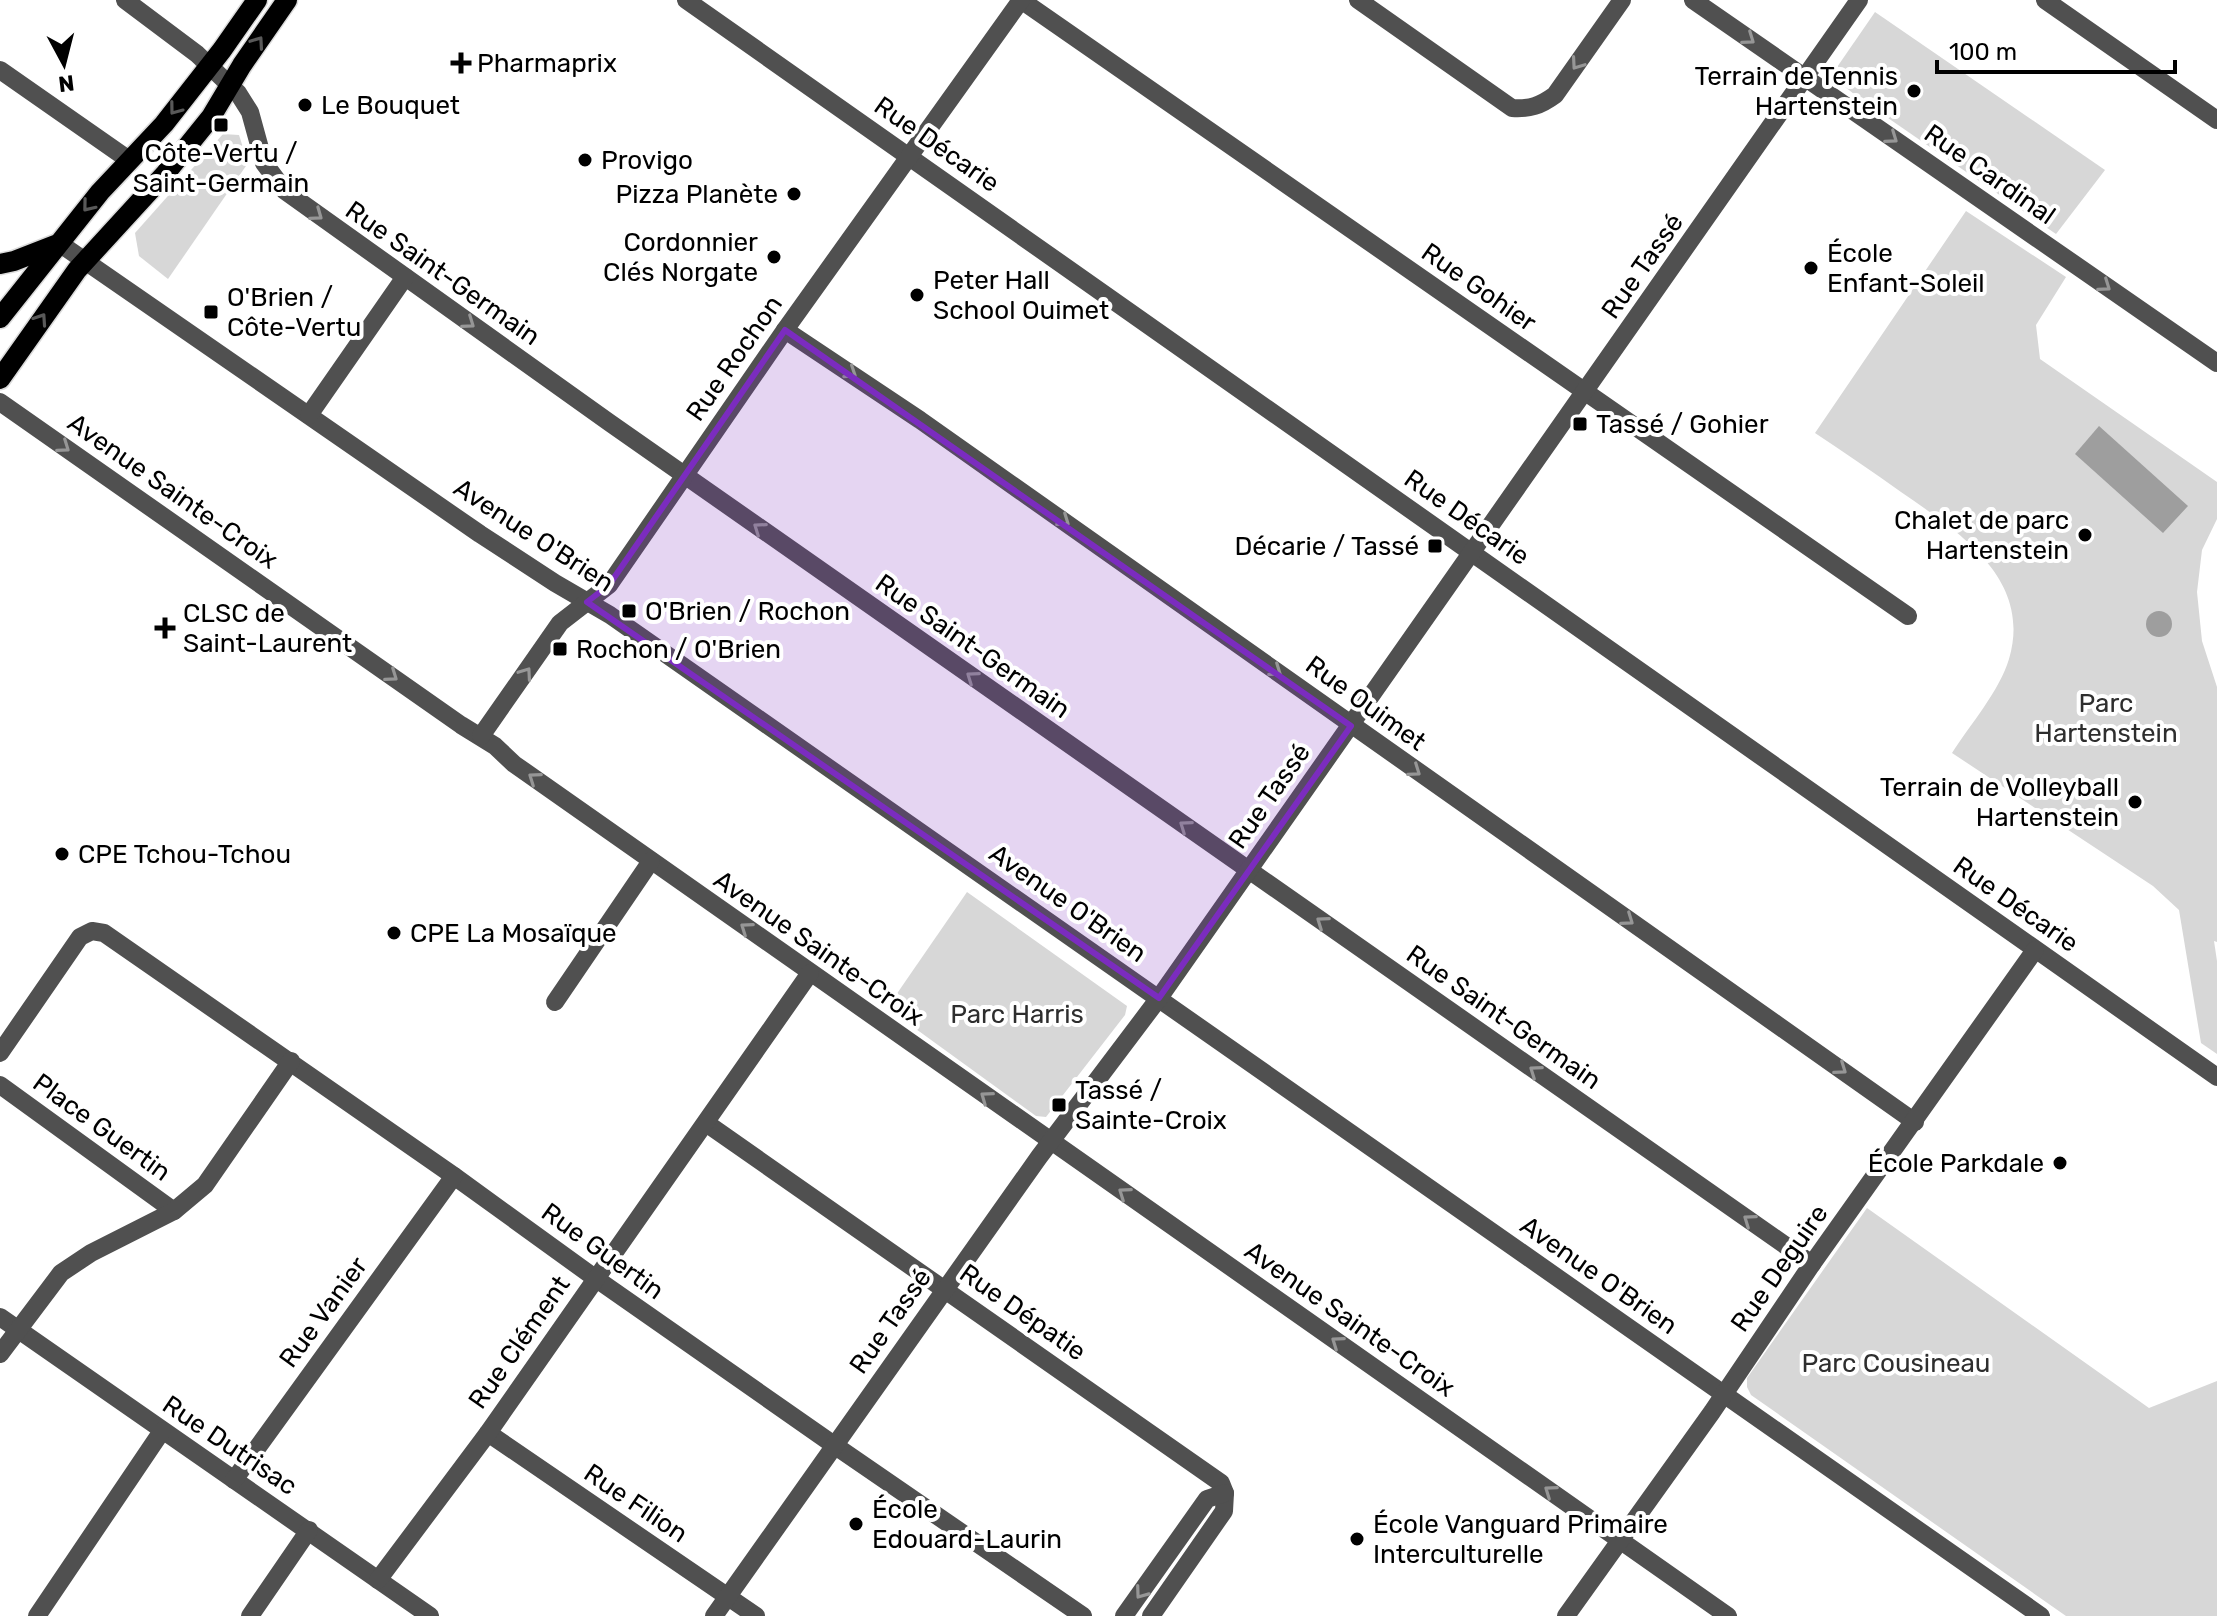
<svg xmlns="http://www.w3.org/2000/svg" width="2217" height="1616" viewBox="0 0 2217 1616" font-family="Rubik,sans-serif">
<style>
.green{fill:#d7d7d7}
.water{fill:#9e9e9e}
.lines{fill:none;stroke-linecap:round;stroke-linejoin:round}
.major-casing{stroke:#dbdbdb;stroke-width:23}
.minor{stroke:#505050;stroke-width:18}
.major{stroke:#000;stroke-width:20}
.oneway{stroke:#969696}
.oneway2{stroke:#595959}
.marked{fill:#7b2cbf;fill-opacity:0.2;stroke:#7b2cbf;stroke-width:6;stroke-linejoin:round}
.poi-dot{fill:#000;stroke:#fff;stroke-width:3}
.labels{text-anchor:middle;stroke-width:8;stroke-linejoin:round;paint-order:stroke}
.poi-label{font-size:26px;fill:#000;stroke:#fff;text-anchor:start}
.street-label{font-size:26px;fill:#000;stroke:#fff}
.park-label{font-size:26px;fill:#2e2e2e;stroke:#fff}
</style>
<rect width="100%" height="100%" fill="#fff"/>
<g class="green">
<path d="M1875,12L2105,170L2056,234L1859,98L1835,79L1833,73Z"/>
<path d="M223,134L239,135L248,163L168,279L139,256L135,233Z"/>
<path d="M1966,211L2066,277L2036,325L2040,359L2217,482V519L2202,550L2197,592L2202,641L2217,687V942L2214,941L2217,961V1054L2201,1043L2179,910L2153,886L1952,753C1970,725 2000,690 2009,659C2033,578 1957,531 1901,492C1873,472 1844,452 1815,433Z"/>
<path d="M967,892L1127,1006L1125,1015L1046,1117L1036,1116L887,1008Z"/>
<path d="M1867,1208L2149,1408L2217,1381V1616H2066L1751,1395L1747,1387V1378Z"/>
</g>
<g class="water">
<path d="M2099,426L2188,506L2163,533L2075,454Z"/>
<circle cx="2159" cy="624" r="13"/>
</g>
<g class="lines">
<defs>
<g id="major">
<path d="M0,264L14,261L55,245"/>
<path d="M0,318L100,192L164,124L222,50L257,0"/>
<path d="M0,379L77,270L165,174L211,117L242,65L287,0"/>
</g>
</defs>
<use href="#major" class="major-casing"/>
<g class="minor">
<path d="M125,0L197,54L238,93L250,112L264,163L285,191L610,423L1812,1264"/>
<path d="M686,0L2217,1077"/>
<path d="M1021,0L1908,616"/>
<path d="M1358,0L1512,108C1530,109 1540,106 1555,95L1622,0"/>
<path d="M1693,0L2217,363"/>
<path d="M2045,0L2217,120"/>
<path d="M0,70L129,160"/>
<path d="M59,243L480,534L555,583L610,615L2041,1616"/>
<path d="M785,330L920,420L1915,1122"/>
<path d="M0,402L461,725L495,746L514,764L1728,1616"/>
<path d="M309,415L405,277"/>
<path d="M481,736L560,623L609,585L785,330L1021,0"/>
<path d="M555,1002L651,861"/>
<path d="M0,1053L80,937L92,931L104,933L454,1176L595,1278L834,1445L1083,1616"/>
<path d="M0,1085L174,1211"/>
<path d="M706,1123L1221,1483L1225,1493L1224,1511L1151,1616"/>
<path d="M0,1317L430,1616"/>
<path d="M0,1354L61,1273L91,1253L174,1211L205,1185L291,1061"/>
<path d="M488,1433L756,1616"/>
<path d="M234,1480L454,1176"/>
<path d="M378,1580L488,1433L810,973"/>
<path d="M37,1616L162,1431"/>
<path d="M250,1616L309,1530"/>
<path d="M714,1616L1039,1157L1159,998L1859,0"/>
<path d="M1124,1616L1207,1499L1225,1493"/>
<path d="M1566,1616L1712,1412L1812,1264L2035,950"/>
</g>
<use href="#major" class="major"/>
</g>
<defs><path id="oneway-chevron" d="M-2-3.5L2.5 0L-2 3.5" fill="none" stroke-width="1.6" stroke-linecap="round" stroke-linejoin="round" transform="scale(2)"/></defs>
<g class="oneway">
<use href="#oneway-chevron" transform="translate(1749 39) rotate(35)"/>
<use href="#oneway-chevron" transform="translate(1577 64) rotate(125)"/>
<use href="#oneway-chevron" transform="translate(1892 138) rotate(35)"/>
<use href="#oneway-chevron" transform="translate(317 215) rotate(36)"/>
<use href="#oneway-chevron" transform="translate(2105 286) rotate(35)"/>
<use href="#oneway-chevron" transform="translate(469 323) rotate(35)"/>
<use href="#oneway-chevron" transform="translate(851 373) rotate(34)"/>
<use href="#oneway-chevron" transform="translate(64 447) rotate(35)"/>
<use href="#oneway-chevron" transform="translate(1064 521) rotate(35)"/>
<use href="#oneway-chevron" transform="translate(759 528) rotate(-145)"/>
<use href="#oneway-chevron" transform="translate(1276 671) rotate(35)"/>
<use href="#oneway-chevron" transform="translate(526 673) rotate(-55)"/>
<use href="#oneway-chevron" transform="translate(392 676) rotate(35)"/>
<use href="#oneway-chevron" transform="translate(972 677) rotate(-145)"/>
<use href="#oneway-chevron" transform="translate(1415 771) rotate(35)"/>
<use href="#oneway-chevron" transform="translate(534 778) rotate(-145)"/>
<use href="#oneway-chevron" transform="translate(1185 826) rotate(-145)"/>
<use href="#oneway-chevron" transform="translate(1628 920) rotate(35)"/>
<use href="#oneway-chevron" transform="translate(1322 922) rotate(-145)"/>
<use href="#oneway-chevron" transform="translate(746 928) rotate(-145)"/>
<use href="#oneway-chevron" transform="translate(1841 1069) rotate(35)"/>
<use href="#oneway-chevron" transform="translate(1535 1071) rotate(-145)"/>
<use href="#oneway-chevron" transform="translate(986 1097) rotate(-144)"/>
<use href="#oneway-chevron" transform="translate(1124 1193) rotate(-145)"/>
<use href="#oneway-chevron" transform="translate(1749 1220) rotate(-145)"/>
<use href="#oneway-chevron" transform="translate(1337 1342) rotate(-145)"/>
<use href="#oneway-chevron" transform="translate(1550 1491) rotate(-145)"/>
<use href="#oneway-chevron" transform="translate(1141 1593) rotate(126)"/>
</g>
<g class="oneway2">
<use href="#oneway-chevron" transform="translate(258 42) rotate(-55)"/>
<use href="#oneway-chevron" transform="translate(175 109) rotate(127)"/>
<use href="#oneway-chevron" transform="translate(88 206) rotate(129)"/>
<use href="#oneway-chevron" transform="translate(41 319) rotate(-56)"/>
</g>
<path class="marked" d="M785,330L1351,726L1159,998L587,602L609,585Z"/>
<g class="poi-dot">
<path d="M457 51h8v8h8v8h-8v8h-8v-8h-8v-8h8z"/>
<circle cx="1914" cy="91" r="8"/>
<circle cx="305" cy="105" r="8"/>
<rect x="213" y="117" width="16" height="16" rx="4"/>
<circle cx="585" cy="160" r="8"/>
<circle cx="794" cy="194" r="8"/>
<circle cx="774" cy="257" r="8"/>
<circle cx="1811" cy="268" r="8"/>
<circle cx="917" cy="295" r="8"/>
<rect x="203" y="304" width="16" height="16" rx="4"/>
<rect x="1572" y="416" width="16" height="16" rx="4"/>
<circle cx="2085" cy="535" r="8"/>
<rect x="1427" y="538" width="16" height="16" rx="4"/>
<rect x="621" y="603" width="16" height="16" rx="4"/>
<path d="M161 616h8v8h8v8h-8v8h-8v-8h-8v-8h8z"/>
<rect x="552" y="641" width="16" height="16" rx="4"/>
<circle cx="2135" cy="802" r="8"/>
<circle cx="62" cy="854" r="8"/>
<circle cx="394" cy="933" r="8"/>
<rect x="1051" y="1097" width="16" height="16" rx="4"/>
<circle cx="2060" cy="1163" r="8"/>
<circle cx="856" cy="1524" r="8"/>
<circle cx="1357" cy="1539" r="8"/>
</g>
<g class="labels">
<g class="poi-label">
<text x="477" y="72">Pharmaprix</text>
<text x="1898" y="85" text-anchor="end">Terrain de Tennis<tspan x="1898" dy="30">Hartenstein</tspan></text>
<text x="321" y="114">Le Bouquet</text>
<text x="221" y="162" text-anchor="middle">Côte-Vertu /<tspan x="221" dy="30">Saint-Germain</tspan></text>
<text x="601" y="169">Provigo</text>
<text x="778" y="203" text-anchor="end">Pizza Planète</text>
<text x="758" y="251" text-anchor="end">Cordonnier<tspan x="758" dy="30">Clés Norgate</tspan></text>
<text x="1827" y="262">École<tspan x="1827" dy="30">Enfant-Soleil</tspan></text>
<text x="933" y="289">Peter Hall<tspan x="933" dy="30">School Ouimet</tspan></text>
<text x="227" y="306">O'Brien /<tspan x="227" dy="30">Côte-Vertu</tspan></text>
<text x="1596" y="433">Tassé / Gohier</text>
<text x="2069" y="529" text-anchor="end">Chalet de parc<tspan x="2069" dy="30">Hartenstein</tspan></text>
<text x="1419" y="555" text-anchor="end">Décarie / Tassé</text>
<text x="645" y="620">O'Brien / Rochon</text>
<text x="183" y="622">CLSC de<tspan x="183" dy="30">Saint-Laurent</tspan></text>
<text x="576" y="658">Rochon / O'Brien</text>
<text x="2119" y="796" text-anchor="end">Terrain de Volleyball<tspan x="2119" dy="30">Hartenstein</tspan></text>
<text x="78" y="863">CPE Tchou-Tchou</text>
<text x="410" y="942">CPE La Mosaïque</text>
<text x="1075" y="1099">Tassé /<tspan x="1075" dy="30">Sainte-Croix</tspan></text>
<text x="2044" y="1172" text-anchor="end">École Parkdale</text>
<text x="872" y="1518">École<tspan x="872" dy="30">Edouard-Laurin</tspan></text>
<text x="1373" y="1533">École Vanguard Primaire<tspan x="1373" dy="30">Interculturelle</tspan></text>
</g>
<g class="street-label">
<text transform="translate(937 144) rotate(35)" y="9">Rue Décarie</text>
<text transform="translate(1990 174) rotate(35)" y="9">Rue Cardinal</text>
<text transform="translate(1642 266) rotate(-55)" y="9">Rue Tassé</text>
<text transform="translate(443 273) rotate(35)" y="9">Rue Saint-Germain</text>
<text transform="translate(1479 287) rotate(35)" y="9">Rue Gohier</text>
<text transform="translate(734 358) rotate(-55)" y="9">Rue Rochon</text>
<text transform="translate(173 491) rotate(35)" y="9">Avenue Sainte-Croix</text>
<text transform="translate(1467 517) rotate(35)" y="9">Rue Décarie</text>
<text transform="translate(534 535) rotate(33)" y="9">Avenue O'Brien</text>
<text transform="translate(973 646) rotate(35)" y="9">Rue Saint-Germain</text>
<text transform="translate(1366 703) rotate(36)" y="9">Rue Ouimet</text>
<text transform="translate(1269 796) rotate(-55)" y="9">Rue Tassé</text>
<text transform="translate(1068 903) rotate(35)" y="9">Avenue O'Brien</text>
<text transform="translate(2016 904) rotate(35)" y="9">Rue Décarie</text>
<text transform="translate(819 948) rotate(35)" y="9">Avenue Sainte-Croix</text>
<text transform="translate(1504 1017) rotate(35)" y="9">Rue Saint-Germain</text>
<text transform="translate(102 1127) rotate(36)" y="9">Place Guertin</text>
<text transform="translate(603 1251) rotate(36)" y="9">Rue Guertin</text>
<text transform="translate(1779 1268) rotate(-55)" y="9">Rue Deguire</text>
<text transform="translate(1599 1275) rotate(35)" y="9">Avenue O'Brien</text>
<text transform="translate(323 1312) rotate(-54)" y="9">Rue Vanier</text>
<text transform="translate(1023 1312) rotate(35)" y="9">Rue Dépatie</text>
<text transform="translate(1350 1319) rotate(35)" y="9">Avenue Sainte-Croix</text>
<text transform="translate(890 1321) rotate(-55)" y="9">Rue Tassé</text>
<text transform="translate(519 1342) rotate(-55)" y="9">Rue Clément</text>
<text transform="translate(230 1445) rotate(34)" y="9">Rue Dutrisac</text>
<text transform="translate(636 1503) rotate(34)" y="9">Rue Filion</text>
</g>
<g class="park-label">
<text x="2106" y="712">Parc<tspan x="2106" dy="30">Hartenstein</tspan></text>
<text x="1017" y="1023">Parc Harris</text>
<text x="1896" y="1372">Parc Cousineau</text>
</g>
</g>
<g transform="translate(64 64) rotate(173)" stroke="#ffffff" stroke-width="6" paint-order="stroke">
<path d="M0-6L14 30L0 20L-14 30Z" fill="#000000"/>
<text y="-12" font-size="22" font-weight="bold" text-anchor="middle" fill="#000000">N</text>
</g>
<path d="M1937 60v12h238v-12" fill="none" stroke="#000000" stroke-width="4"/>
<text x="1949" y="60" font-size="24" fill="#000000" stroke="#ffffff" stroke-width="6" paint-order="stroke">100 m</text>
</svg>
